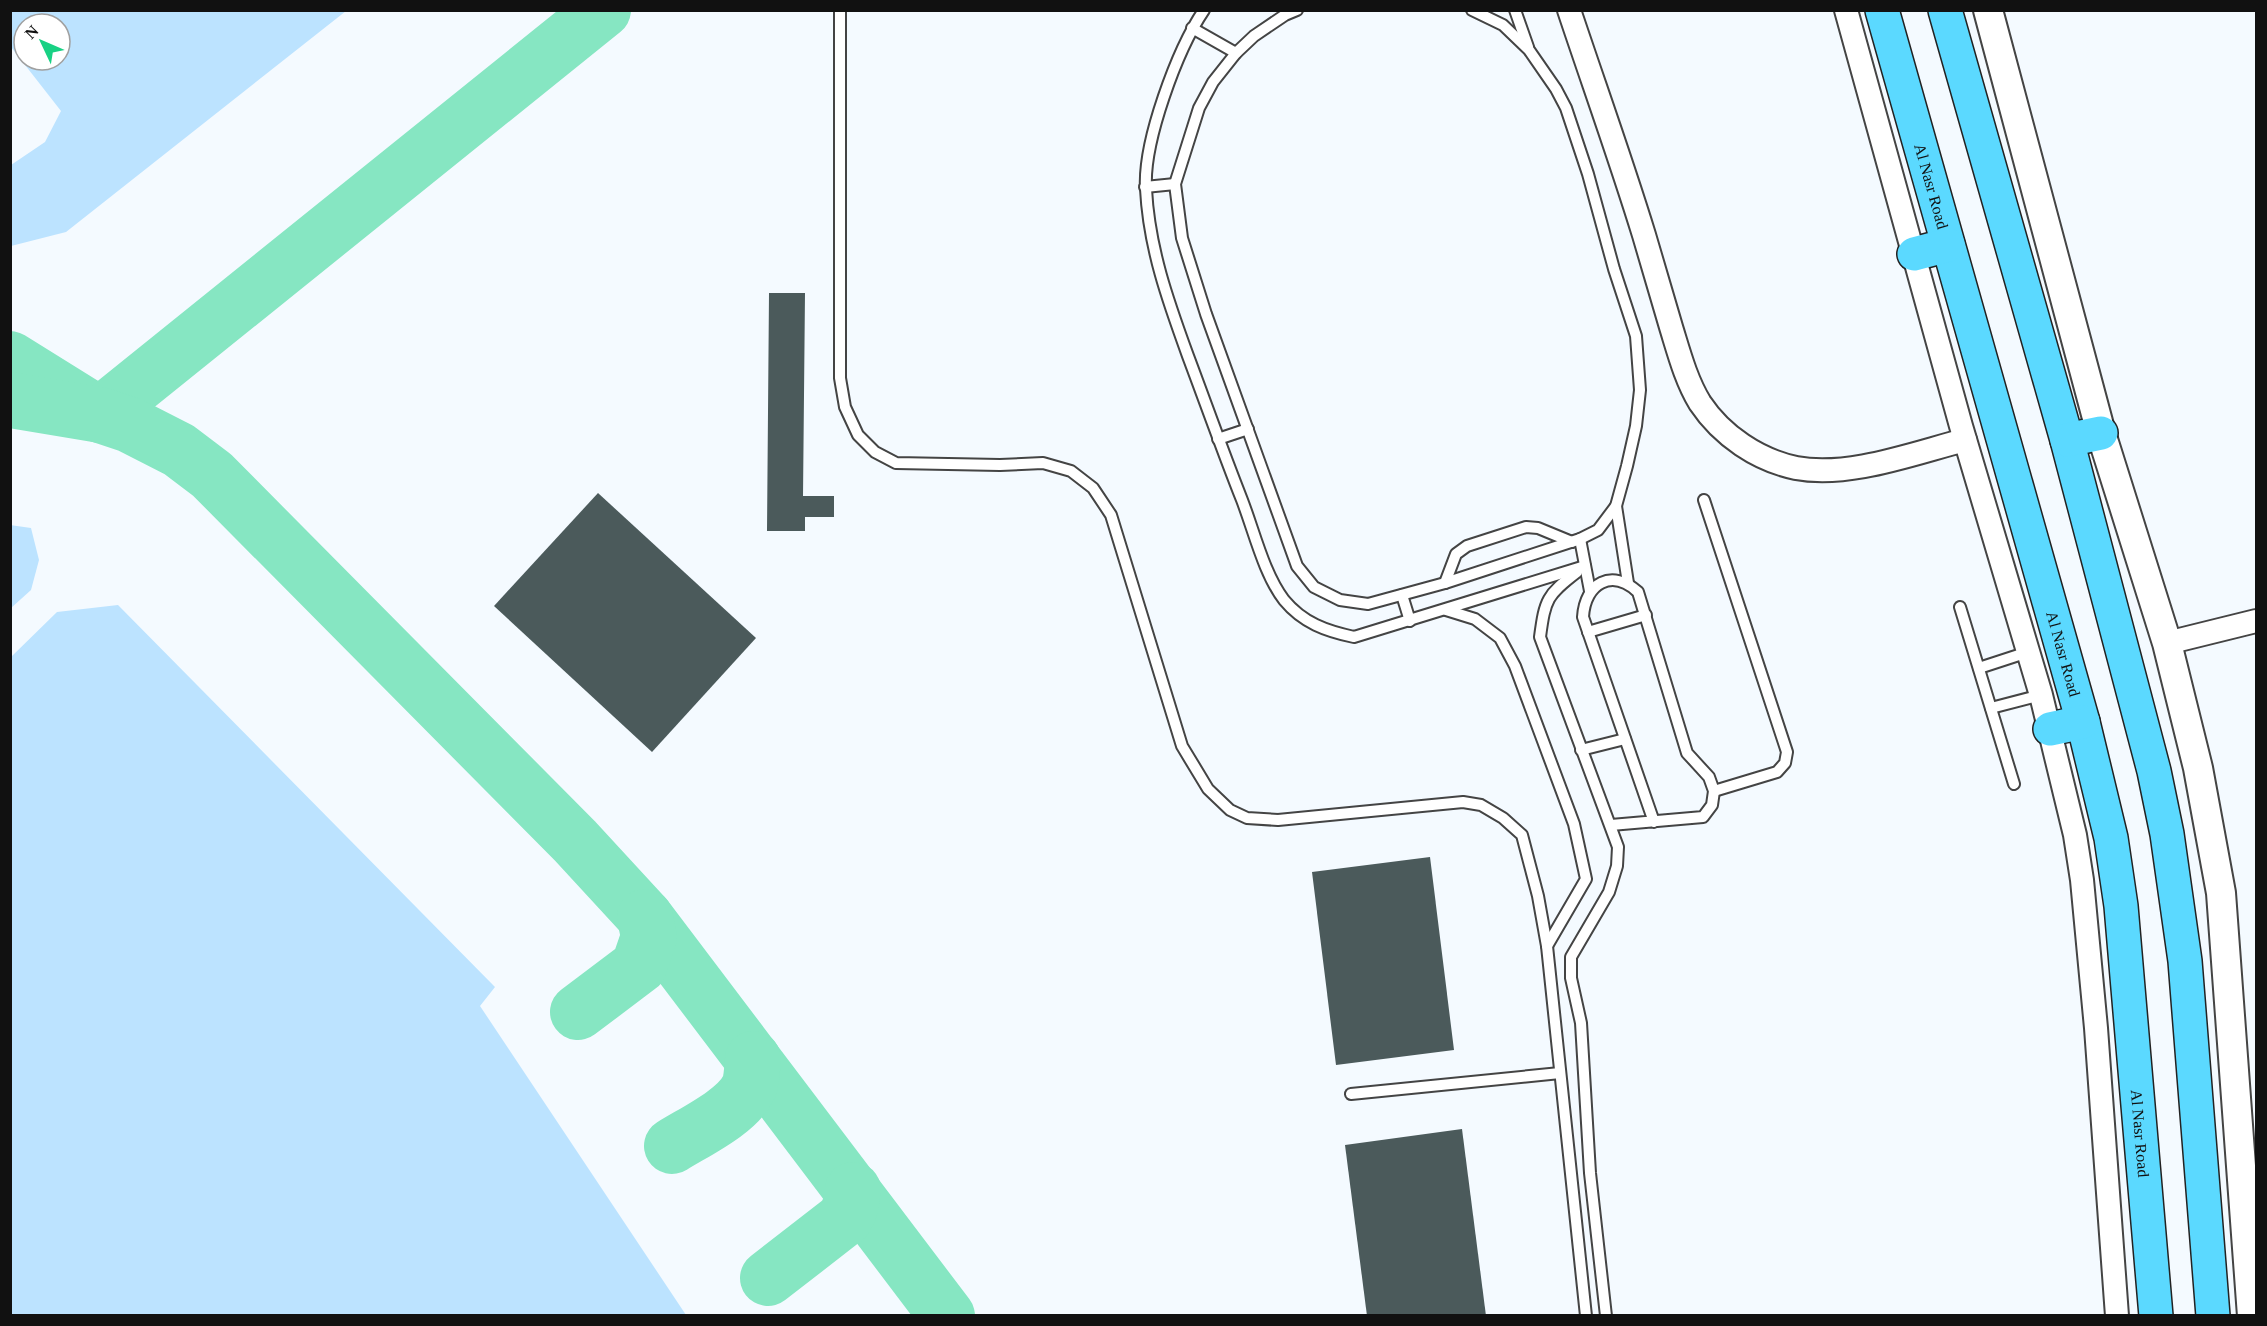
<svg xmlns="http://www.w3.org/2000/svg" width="2267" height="1326" viewBox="0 0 2267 1326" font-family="'Times New Roman',serif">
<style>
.sand{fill:#bce3ff;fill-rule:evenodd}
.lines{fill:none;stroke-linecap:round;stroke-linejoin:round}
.taxiway{stroke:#86e6c2;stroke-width:56}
.building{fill:#4b5a5b}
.service-casing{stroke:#444;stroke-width:14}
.minor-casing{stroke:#444;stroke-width:26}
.tertiary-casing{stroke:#444;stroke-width:32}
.trunk-casing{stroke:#222;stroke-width:36}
.service{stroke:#fff;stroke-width:10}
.minor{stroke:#fff;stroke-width:22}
.tertiary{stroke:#fff;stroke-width:28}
.trunk{stroke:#5bd9ff;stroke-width:33}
.labels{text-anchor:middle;stroke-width:6;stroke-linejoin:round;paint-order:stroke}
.street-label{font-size:16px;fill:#111;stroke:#fff}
</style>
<rect width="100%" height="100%" fill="#f4faff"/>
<g class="sand">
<path d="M11,10H346V11L66,232L11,246V165L45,142L61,111L11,47ZM24,24H60V60H24Z"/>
<path d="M10,525L31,528L39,560L31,590L11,608Z"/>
<path d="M118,605L495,987L480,1006L686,1315H11V657L57,612Z"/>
</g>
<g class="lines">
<g class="taxiway">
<path d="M10,359L100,415L603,10"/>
<path d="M10,400L100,415L130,425L179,450L212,475L575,841L645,917L947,1316"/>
<path d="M578,1012L639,966L649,937L645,917"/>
<path d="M672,1146C696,1131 737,1112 749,1087C752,1079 752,1068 753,1059"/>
<path d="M768,1278L844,1219L850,1208L853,1190"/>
</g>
</g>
<g class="building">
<path d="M769,293H805L803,496H834V517H805V531H767Z"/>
<path d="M598,493L756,638L652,752L494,606Z"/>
<path d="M1430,857L1454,1050L1336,1065L1312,872Z"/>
<path d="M1462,1129L1486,1316H1367L1345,1145Z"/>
</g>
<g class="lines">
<defs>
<g id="service">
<path d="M840,10V378L845,407L858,435L875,452L896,463L1000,465L1043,463L1071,471L1093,488L1111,515L1182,746L1208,789L1230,810L1247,818L1278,820L1463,802L1481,805L1503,818L1522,835L1538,896L1547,946L1586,1316"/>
<path d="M1204,10C1177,50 1143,142 1146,189C1149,248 1168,301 1188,356C1206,404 1223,452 1242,500C1254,531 1264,574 1284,600C1303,623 1326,631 1354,637L1585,566"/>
<path d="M1297,10L1285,15L1254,36L1236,53L1213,82L1199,108L1175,184L1182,238L1206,314L1297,566L1314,587L1340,600L1368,604L1445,583L1580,539L1598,530L1616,506L1627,466L1636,426L1640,390L1636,336L1614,269L1588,174L1566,108L1556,89L1529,50L1503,25L1472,10"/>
<path d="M1515,10L1528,47"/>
<path d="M1192,28L1236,53"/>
<path d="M1145,187L1175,184"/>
<path d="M1218,439L1248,429"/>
<path d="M1704,500L1787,752L1785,763L1777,772L1714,791"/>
<path d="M1616,506L1628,583"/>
<path d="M1580,539L1590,591"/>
<path d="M1577,572C1547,595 1545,599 1540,637L1618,847L1617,866L1609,892L1571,957V978L1581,1023L1590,1173L1606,1316"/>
<path d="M1445,583L1456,554L1467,546L1526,527L1538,528L1572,542"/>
<path d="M1402,595L1410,621"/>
<path d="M1960,607L2014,784"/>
<path d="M1446,610L1475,619L1500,638L1515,666L1574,824L1586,879L1547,946"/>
<path d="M1588,632L1646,615"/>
<path d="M1979,668L2028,652"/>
<path d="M1991,708L2041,695"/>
<path d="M1581,750L1625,739"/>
<path d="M1611,825L1703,817L1712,805L1714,791L1709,777L1687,753L1638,592C1612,568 1585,583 1583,617L1654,822"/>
<path d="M1351,1094L1560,1073"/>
</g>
<g id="minor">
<path d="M1569,10C1594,85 1621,160 1644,235C1653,266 1662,296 1671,327C1679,353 1686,380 1700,403C1722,436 1758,460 1796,468C1849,478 1914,453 1965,440"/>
<path d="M1846,10L1961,426L2041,695L2075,835L2082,880L2096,1028L2117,1316"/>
<path d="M2167,643L2256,621"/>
</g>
<path id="tertiary" d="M1988,10L2101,433L2167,643L2198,768L2221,893L2252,1316"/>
<g id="trunk">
<path id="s1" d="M1882,10L2083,722L2111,838L2121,906L2156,1316"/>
<path d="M1945,10L2067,440L2154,771L2167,834L2185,961L2213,1316"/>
<path d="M1914,254L1948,245"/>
<path d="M2067,440L2101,433"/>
<path d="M2050,729L2083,722"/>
</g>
</defs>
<use href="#service" class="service-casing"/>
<use href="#minor" class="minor-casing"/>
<use href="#tertiary" class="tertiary-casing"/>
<use href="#trunk" class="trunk-casing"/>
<use href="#service" class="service"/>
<use href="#minor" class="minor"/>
<use href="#tertiary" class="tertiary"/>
<use href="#trunk" class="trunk"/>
</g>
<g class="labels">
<g class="street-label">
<text dy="6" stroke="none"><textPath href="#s1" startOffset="183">Al Nasr Road</textPath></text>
<text dy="6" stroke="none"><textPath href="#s1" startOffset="669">Al Nasr Road</textPath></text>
<text dy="6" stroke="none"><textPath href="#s1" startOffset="1156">Al Nasr Road</textPath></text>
</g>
</g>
<rect width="2267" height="1326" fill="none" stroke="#111111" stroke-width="24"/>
<g transform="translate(42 42) rotate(314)"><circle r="28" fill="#ffffff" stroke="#a0a0a0" stroke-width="1.5"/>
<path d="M0-4.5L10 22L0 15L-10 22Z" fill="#18d184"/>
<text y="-9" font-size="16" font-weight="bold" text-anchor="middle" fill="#111111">N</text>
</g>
</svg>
